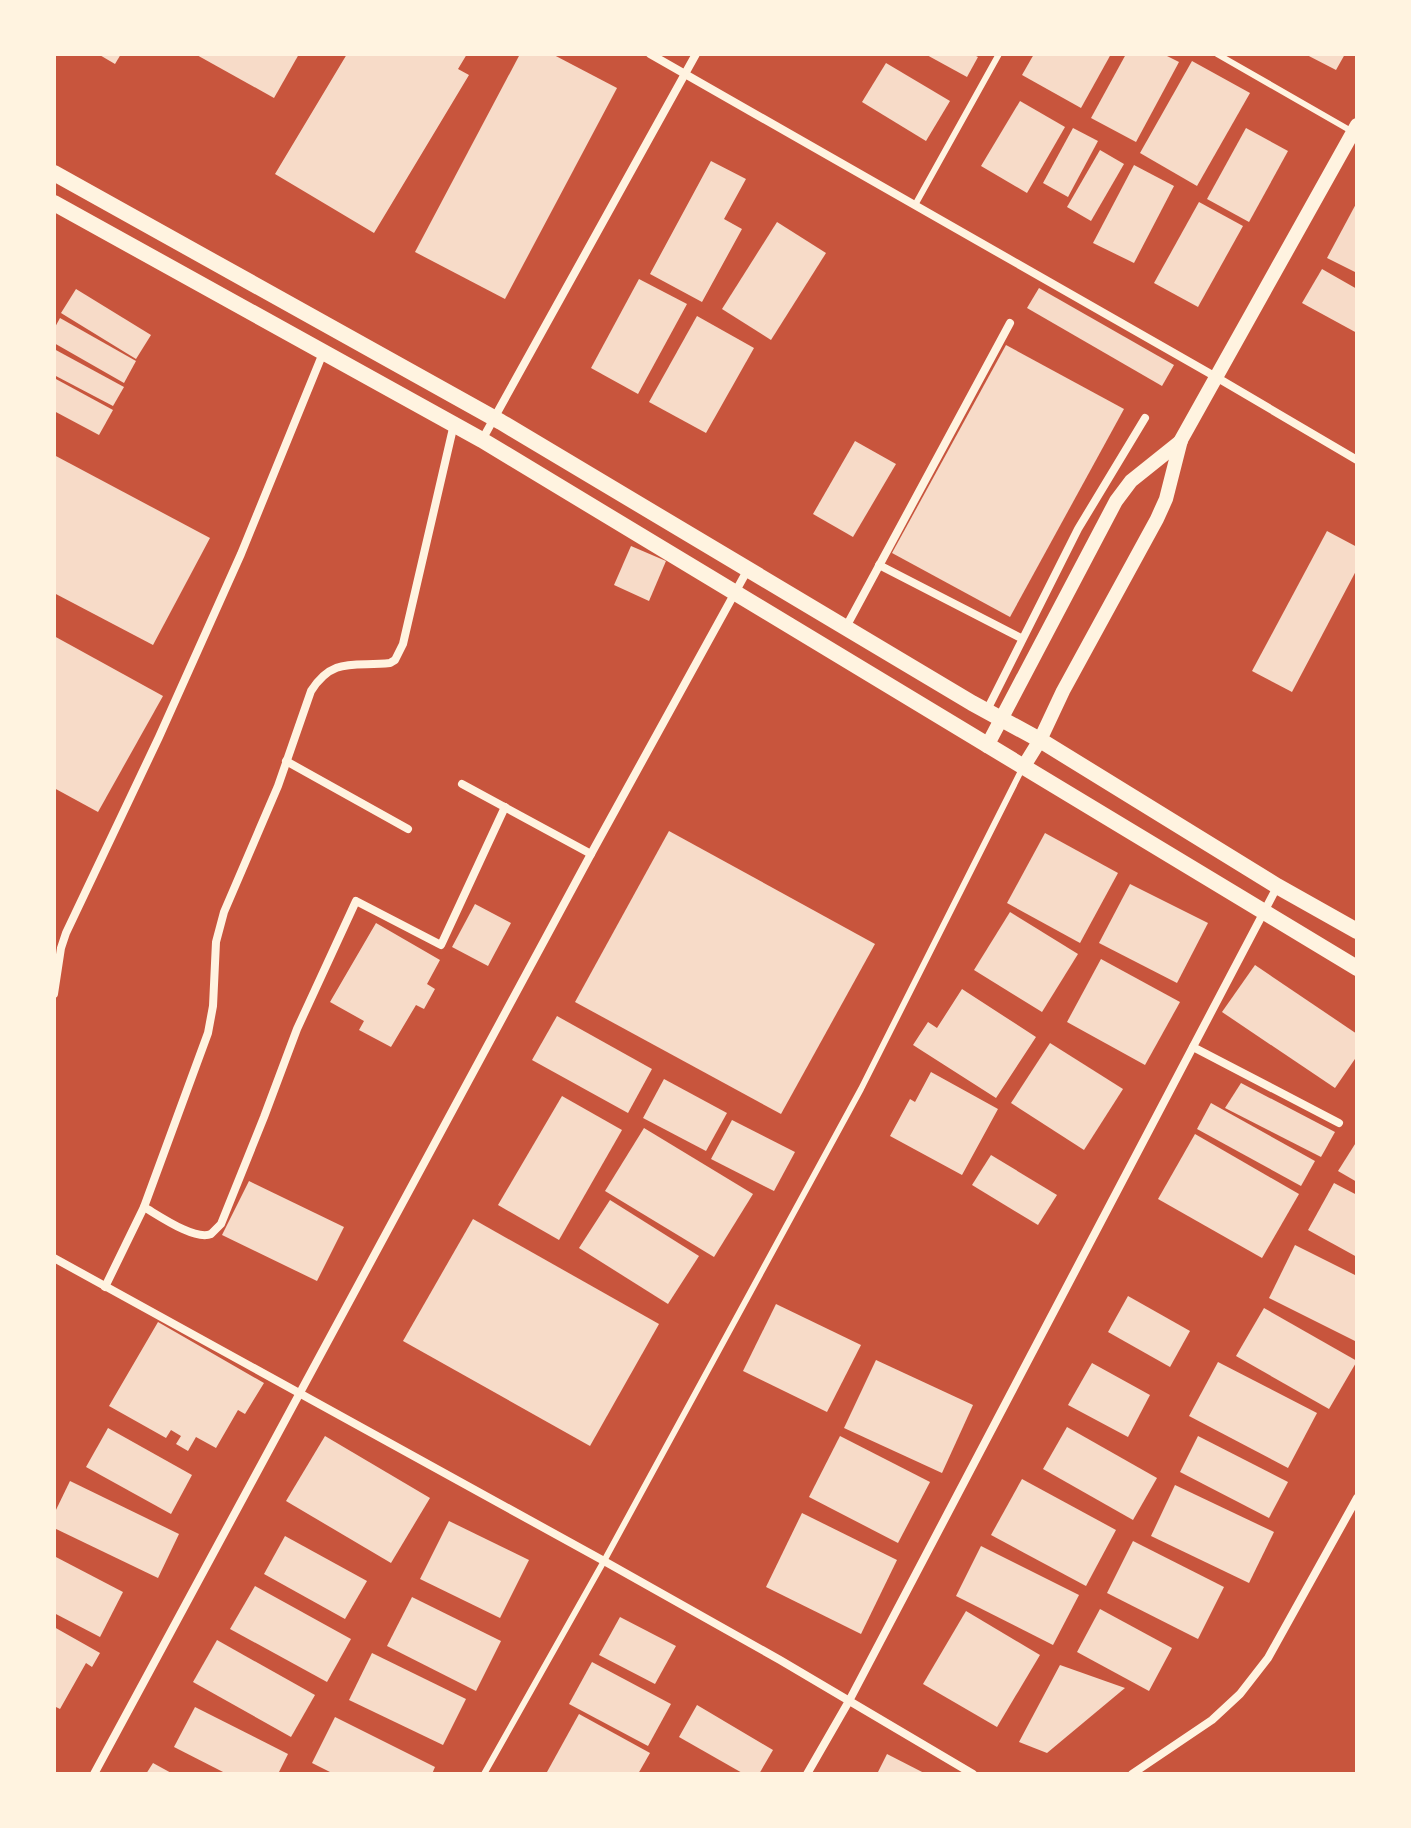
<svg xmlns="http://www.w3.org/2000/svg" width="1411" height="1828" viewBox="0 0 1411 1828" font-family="Overpass,sans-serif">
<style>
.building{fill:#f7dbc8}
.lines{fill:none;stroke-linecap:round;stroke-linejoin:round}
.service{stroke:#fff3e0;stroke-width:6}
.minor{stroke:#fff3e0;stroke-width:8}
.tertiary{stroke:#fff3e0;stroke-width:14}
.secondary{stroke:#fff3e0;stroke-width:16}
</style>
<rect width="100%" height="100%" fill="#c8553d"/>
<g class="building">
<path d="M98,54H121L115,64Z"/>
<path d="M195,54H299L274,98Z"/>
<path d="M347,54H467L458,69L469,75L374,233L275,174Z"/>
<path d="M520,54H552L617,88L505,299L415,252Z"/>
<path d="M925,54H972L978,57L967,77Z"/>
<path d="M1034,54H1111L1081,108L1022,75Z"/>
<path d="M1126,54H1163L1179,62L1136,142L1091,118Z"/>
<path d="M1305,54H1345L1336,70Z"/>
<path d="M1192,61L1250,93L1197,186L1140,153Z"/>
<path d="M886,63L950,101L926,141L862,102Z"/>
<path d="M1020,101L1065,127L1027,193L981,166Z"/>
<path d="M1073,128L1098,141L1068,197L1043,183Z"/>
<path d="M1246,128L1288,151L1249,222L1207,199Z"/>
<path d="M1100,150L1124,164L1091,221L1067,207Z"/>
<path d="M711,161L746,179L724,219L742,229L702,302L650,274Z"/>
<path d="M1134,165L1174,186L1134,263L1093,243Z"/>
<path d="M1199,202L1243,226L1198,307L1154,283Z"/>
<path d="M1357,202V273L1327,258Z"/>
<path d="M777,222L826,253L771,340L722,309Z"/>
<path d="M1322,269L1357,289V333L1302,303Z"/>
<path d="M639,279L687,304L638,394L591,368Z"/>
<path d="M1039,288L1174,365L1162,386L1027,308Z"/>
<path d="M76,289L151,335L136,359L61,313Z"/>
<path d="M697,316L754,348L706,433L649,402Z"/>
<path d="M60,318L136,361L124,383L54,343V329Z"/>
<path d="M1006,345L1124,409L1010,617L892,553Z"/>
<path d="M54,349L124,387L113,406L54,375Z"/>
<path d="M54,378L113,410L99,435L54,411Z"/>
<path d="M855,441L896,464L853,537L813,514Z"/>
<path d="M54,455L210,538L153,645L54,593Z"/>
<path d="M1327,531L1357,547V569L1292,692L1252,671Z"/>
<path d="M631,546L666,561L649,601L614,585Z"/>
<path d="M54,636L163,696L98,812L54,788Z"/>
<path d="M669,831L875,944L781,1114L575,1002Z"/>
<path d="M1045,833L1118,873L1080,943L1007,903Z"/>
<path d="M1130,884L1208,923L1177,983L1099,943Z"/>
<path d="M475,904L511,923L488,966L452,947Z"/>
<path d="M1010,912L1078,954L1042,1012L974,970Z"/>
<path d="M376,923L440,960L427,984L435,989L424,1009L416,1005L391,1047L359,1030L364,1021L330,1002Z"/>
<path d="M1101,959L1180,1002L1145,1065L1067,1022Z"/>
<path d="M1255,965L1357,1034V1056L1335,1088L1222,1012Z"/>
<path d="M962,989L1036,1037L996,1098L913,1045L928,1022L937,1028Z"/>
<path d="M557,1016L652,1069L628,1113L532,1060Z"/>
<path d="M1050,1043L1123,1089L1084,1150L1011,1103Z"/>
<path d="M931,1072L998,1109L962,1175L890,1136L910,1099L915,1102Z"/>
<path d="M664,1079L727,1113L706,1151L643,1118Z"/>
<path d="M1241,1083L1335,1132L1321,1157L1225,1108Z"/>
<path d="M562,1096L622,1130L559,1240L498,1205Z"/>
<path d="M1211,1103L1315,1161L1301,1186L1197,1129Z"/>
<path d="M732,1120L795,1152L774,1191L711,1159Z"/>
<path d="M644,1128L753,1194L714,1257L605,1191Z"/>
<path d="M1195,1134L1299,1194L1262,1258L1158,1199Z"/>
<path d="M1357,1141V1182L1338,1171Z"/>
<path d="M991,1155L1057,1195L1038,1225L972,1185Z"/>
<path d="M249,1181L344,1227L317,1281L222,1235Z"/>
<path d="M1334,1183L1357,1195V1257L1308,1230Z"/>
<path d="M610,1200L699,1256L668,1304L579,1248Z"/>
<path d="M473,1219L659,1324L590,1446L403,1341Z"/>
<path d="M1295,1245L1357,1276V1342L1269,1298Z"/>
<path d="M1128,1296L1190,1331L1170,1367L1108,1332Z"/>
<path d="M776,1304L861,1345L827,1412L743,1371Z"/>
<path d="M1264,1308L1357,1361L1329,1409L1236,1356Z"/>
<path d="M158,1322L264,1383L245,1414L238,1410L216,1448L196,1437L188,1451L176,1444L181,1436L171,1430L166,1438L109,1406Z"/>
<path d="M876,1360L973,1405L942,1473L844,1428Z"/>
<path d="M1218,1362L1317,1413L1288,1468L1189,1416Z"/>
<path d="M1092,1363L1150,1395L1128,1437L1068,1405Z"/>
<path d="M1067,1427L1157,1478L1133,1520L1043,1469Z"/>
<path d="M108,1428L192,1475L171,1514L86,1467Z"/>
<path d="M325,1436L430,1498L391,1563L286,1501Z"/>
<path d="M840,1436L930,1482L898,1543L809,1497Z"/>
<path d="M1198,1436L1288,1482L1269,1518L1180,1472Z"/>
<path d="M1022,1479L1116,1530L1086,1586L991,1535Z"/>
<path d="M70,1481L179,1534L158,1578L54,1528V1514Z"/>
<path d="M1175,1485L1274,1532L1249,1583L1151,1536Z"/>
<path d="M802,1513L897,1560L861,1634L766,1587Z"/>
<path d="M449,1521L529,1560L500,1618L420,1579Z"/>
<path d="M285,1536L367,1581L345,1619L264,1574Z"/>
<path d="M1133,1541L1224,1587L1198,1639L1107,1593Z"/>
<path d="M981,1546L1079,1595L1053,1645L956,1596Z"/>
<path d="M54,1556L123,1592L100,1637L54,1613Z"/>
<path d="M255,1586L351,1639L327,1682L230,1629Z"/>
<path d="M412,1597L501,1641L476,1691L387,1646Z"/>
<path d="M1100,1609L1172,1648L1149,1691L1077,1652Z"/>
<path d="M966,1611L1040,1655L997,1727L923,1684Z"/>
<path d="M620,1617L676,1646L655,1684L599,1655Z"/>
<path d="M54,1627L100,1653L92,1667L86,1663L60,1709L54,1706Z"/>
<path d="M217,1640L315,1695L291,1737L193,1682Z"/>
<path d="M372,1653L466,1699L443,1745L349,1700Z"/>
<path d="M592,1662L671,1704L648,1746L569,1704Z"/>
<path d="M1060,1665L1125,1688L1047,1753L1019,1742Z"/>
<path d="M697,1705L773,1750L759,1774H744L679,1737Z"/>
<path d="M195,1707L288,1754L278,1774H227L174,1747Z"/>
<path d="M579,1714L650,1753L638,1774H550L547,1772Z"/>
<path d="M335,1717L435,1767L432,1774H334L312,1763Z"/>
<path d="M887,1754L926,1774H877Z"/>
<path d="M153,1763L173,1774H146Z"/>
</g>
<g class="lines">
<g class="service">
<path d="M1217,54L1353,132"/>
<path d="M915,205L999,54"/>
<path d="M484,1774L604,1561L861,1089L1022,769"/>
</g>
<g class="minor">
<path d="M650,54L1216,377L1357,460"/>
<path d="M482,440L696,54"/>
<path d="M879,565L1021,638"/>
<path d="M846,627L1010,323"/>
<path d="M987,710L1078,529L1145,418"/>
<path d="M286,761L408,829"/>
<path d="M462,784L591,854"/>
<path d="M54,994L61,948L66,933L159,737L241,554L323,353"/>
<path d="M1193,1047L1339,1123"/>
<path d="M144,1207C158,1215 195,1241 211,1234C212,1233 220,1225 221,1224L264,1117L297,1029L356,901L441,945L505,807"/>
<path d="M54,1258L604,1561L780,1660L973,1774"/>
<path d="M105,1287L144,1207L208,1033L213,1006L216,942L224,912L278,786L311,691C333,656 355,667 390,663L395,660L403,644L454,424"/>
<path d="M94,1774L591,854L748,569"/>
<path d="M807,1774L849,1701L1277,887"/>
<path d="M1132,1774L1212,1720L1240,1694L1268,1658L1357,1498"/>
</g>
<g class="tertiary">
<path d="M987,746L1116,501L1131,481L1181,441"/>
<path d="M1024,766L1040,740L1063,691L1157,519L1166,499L1181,440L1357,125"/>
</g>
<g class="secondary">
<path d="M54,173L501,422L972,703L1040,740L1277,886L1357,931"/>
<path d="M54,203L482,440L1357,968"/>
</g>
</g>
<rect width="1411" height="1828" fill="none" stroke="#fff3e0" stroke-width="112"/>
</svg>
